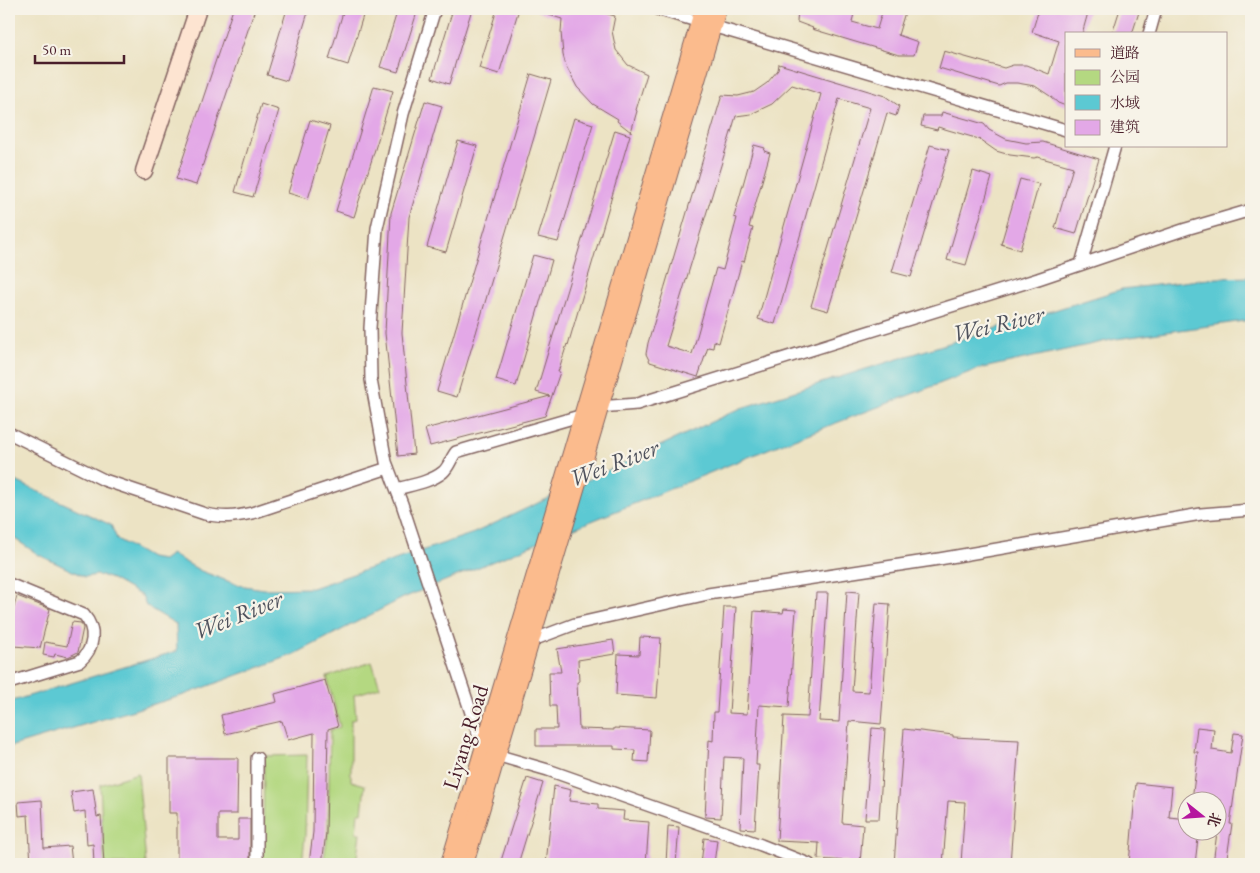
<svg xmlns="http://www.w3.org/2000/svg" width="1260" height="873" viewBox="0 0 1260 873" font-family="'EB Garamond','Noto Serif SC',serif">
<style>
.green{fill:#b4d881;stroke:#7f7c56}
.water{fill:#5cc9d3;stroke:#53747f}
.building{fill:#e3a8e7}
.lines{fill:none;stroke-linecap:round;stroke-linejoin:round}
.street-casing{stroke:#836461;stroke-width:14}
.secondary-casing{stroke:#836461;stroke-width:19}
.primary-casing{stroke:#836461;stroke-width:20}
.street{stroke:#fff;stroke-width:11}
.secondary{stroke:#fde4d1;stroke-width:16}
.primary{stroke:#fbbb8d;stroke-width:18}
.labels{text-anchor:middle;stroke-width:4.5;stroke-linejoin:round;paint-order:stroke}
.street-label{font-size:22px;fill:#4a1f2b;stroke:#f7f3e8}
.water-label{font-size:24px;font-style:italic;fill:#4f525d;stroke:#f7f3e8}
</style>
<rect width="100%" height="100%" fill="#f7f3e8"/>
<filter id="ink" filterUnits="userSpaceOnUse"><feTurbulence type="fractalNoise" baseFrequency=".02" numOctaves="2"/><feDisplacementMap in="SourceGraphic" scale="10" xChannelSelector="R" yChannelSelector="G"/><feConvolveMatrix kernelMatrix="1 2 1 2 8 2 1 2 1" color-interpolation-filters="sRGB"/></filter>
<filter id="wash" filterUnits="userSpaceOnUse"><feTurbulence type="fractalNoise" baseFrequency=".0096" numOctaves="4" result="noise"/><feDisplacementMap in="SourceGraphic" scale="20" xChannelSelector="R" yChannelSelector="G"/><feGaussianBlur stdDeviation="1.12" result="paint"/><feColorMatrix in="noise" values="0 0 0 0 0 0 0 0 0 0 0 0 0 0 0 0 0 1.4 0 .05"/><feComposite in="paint" operator="in"/></filter>
<g filter="url(#wash)">
<rect width="100%" height="100%" fill="#ece3c4"/>
<g class="green">
<path d="M372,662L380,687L354,695L356,719L351,720V781L365,785L362,813H358L356,833H360L356,864H323L328,833L330,730L340,727L327,677Z"/>
<path d="M307,755L305,836L302,864H263L264,756Z"/>
<path d="M138,773L146,864H104L100,785Z"/>
</g>
<path class="water" d="M1251,277V320L1116,339L978,369L773,447L403,598L295,654L184,695L9,747V702L177,651L176,624L146,606L142,596L112,579L103,576L96,575L85,577L39,555L9,535V478L111,525L117,539L150,558L163,560L171,554L201,571L238,585L264,589L312,588L474,533L741,408L1122,289L1217,278Z"/>
<g id="blocks">
<g class="building">
<path d="M233,9H255L196,185L176,179Z"/>
<path d="M287,9H309L287,81L267,75Z"/>
<path d="M344,9H365L348,65L329,59Z"/>
<path d="M398,9H418L398,72L380,67Z"/>
<path d="M453,9H472L449,84L432,78Z"/>
<path d="M497,9H519L499,74L479,68Z"/>
<path d="M537,9H589L615,16L612,31L616,50L628,65L647,74L636,110L637,111L631,132L617,121L618,119L593,104L577,87L566,66L563,55L561,32L562,19L536,11Z"/>
<path d="M798,9H855L852,22L877,29L883,9H906L898,35L918,42L914,55H899L812,29L813,28L797,22Z"/>
<path d="M1039,9H1089L1082,34H1066V106L1058,103L1050,96L1035,86L1017,83H1006L999,86L939,68L944,51L1004,68L1013,65H1026L1049,74L1059,41L1032,32Z"/>
<path d="M1120,9H1140L1132,34H1112Z"/>
<path d="M779,64L885,96L899,106L896,116L887,113L828,311L811,306L870,108L839,99L775,324L758,319L821,94L792,85L772,104L751,114L736,116L666,346L692,354L716,268L723,270L737,218L734,217L754,145L765,148L764,151L770,153L749,227L753,228L744,262L742,261L719,343L714,341L713,348L708,347L698,377L650,362L646,354L648,343L722,95L738,96L754,92L767,83L778,70Z"/>
<path d="M531,74L551,80L457,397L437,391Z"/>
<path d="M374,86L393,91L354,217L336,211Z"/>
<path d="M425,101L442,106L409,217L402,333L414,454L398,456L385,333L391,213Z"/>
<path d="M261,104L279,110L253,197L235,192Z"/>
<path d="M942,112L984,124L989,130L1006,139L1026,143L1043,142L1099,159L1076,234L1055,228L1073,167L1038,157L1034,158L1010,155L996,151L979,139L938,127L937,130L921,126L923,116H941Z"/>
<path d="M574,118L593,124L558,242L538,237Z"/>
<path d="M310,120L330,126L308,199L288,193Z"/>
<path d="M615,130L630,135L568,345L567,344L558,372H560L557,381L545,416L430,446L425,429L550,396L536,392Z"/>
<path d="M458,141L477,146L446,252L427,247Z"/>
<path d="M930,145L949,150L911,277L892,272Z"/>
<path d="M973,171L992,177L966,265L947,260Z"/>
<path d="M1020,179L1039,184L1020,250L1001,244Z"/>
<path d="M533,255L552,260L516,386L496,380Z"/>
<path d="M847,591L859,592L852,691L869,692L876,603L890,604L881,724L849,721L842,823L863,825L860,864H846L847,861L818,859L819,843L777,841L784,716L808,717L816,593H828L819,721L839,722Z"/>
<path d="M17,596L50,609L40,648L13,646V635L9,634V625Z"/>
<path d="M724,607H736L729,713L747,714L754,611L783,613L784,609L796,610L789,707L759,705L756,765H759L755,829L740,828L743,758L724,757L721,818L705,817L709,740L713,741L714,712H717Z"/>
<path d="M72,622L81,623L83,628L78,652L68,657L55,654L54,657L43,655L45,642L67,646Z"/>
<path d="M640,637L661,638L657,698L616,695L618,654L639,655Z"/>
<path d="M613,640L615,654L578,660L579,682H577L579,729L614,730V728L650,730L648,762L634,761L635,750L614,749V746H536V729H557L556,706H550L549,672H561L557,649Z"/>
<path d="M325,680L338,726L328,729L326,833L322,864H309L313,832L314,733L288,740L282,721L225,734L221,715L277,702L275,694Z"/>
<path d="M1197,727L1214,729L1212,750L1231,753L1234,733L1243,734L1230,824H1232L1226,864H1213L1221,800H1192L1198,752H1194Z"/>
<path d="M872,728L885,729L879,819H865Z"/>
<path d="M904,729L953,735V737L1019,740L1010,864H961L965,802L948,801L943,864H894Z"/>
<path d="M169,758H238L237,814H218V840H238V819H250V864H205V862H177V813H169Z"/>
<path d="M527,778L543,783L518,864H500Z"/>
<path d="M1136,783L1172,787L1169,817L1188,819V830H1199L1195,864H1129Z"/>
<path d="M554,786L571,790L569,801L598,804V809L624,811L623,820L649,822L646,864H546Z"/>
<path d="M93,789L97,817L101,816L104,864H94L93,844L87,845L85,811L74,813L71,792Z"/>
<path d="M42,800L44,848L70,846L72,864H31L28,815L19,816L18,802Z"/>
<path d="M668,826L679,827L676,864H666Z"/>
<path d="M704,838L717,840L714,864H701Z"/>
</g>
</g>
</g>
<g filter="url(#ink)">
<use href="#blocks" fill-opacity="0" stroke="#836461" stroke-width="1"/>
<g class="lines">
<defs>
<g id="street">
<path d="M435,9L403,114L377,228L370,328L371,380L386,462L402,504L483,749"/>
<path d="M657,9L700,22"/>
<path d="M712,26L1066,130"/>
<path d="M1149,34L1156,9"/>
<path d="M1081,264L1115,146"/>
<path d="M599,407L637,404L1038,279L1186,229L1251,210"/>
<path d="M9,433L104,480L205,514C224,518 234,517 252,513L388,468"/>
<path d="M397,489C411,485 431,482 443,472C449,467 451,458 456,452L583,415"/>
<path d="M9,584L84,615C97,630 94,649 80,661L9,683"/>
<path d="M530,641L575,624L708,594L939,559L1201,514L1251,510"/>
<path d="M496,755L548,770L761,845L809,864"/>
<path d="M257,864V758"/>
</g>
<path id="secondary" d="M144,171L198,9"/>
<g id="primary">
<path d="M450,864L704,9"/>
<path d="M464,864L717,9"/>
</g>
</defs>
<use href="#street" class="street-casing"/>
<use href="#secondary" class="secondary-casing"/>
<use href="#primary" class="primary-casing"/>
<use href="#street" class="street"/>
<use href="#secondary" class="secondary"/>
<use href="#primary" class="primary"/>
</g>
</g>
<g class="labels">
<g class="street-label">
<text transform="translate(465 737) rotate(-73)" y="8">Liyang Road</text>
</g>
<g class="water-label">
<text transform="translate(998 324) rotate(-13)" y="8">Wei River</text>
<text transform="translate(614 463) rotate(-21)" y="8">Wei River</text>
<text transform="translate(238 615) rotate(-22)" y="8">Wei River</text>
</g>
</g>
<rect width="1260" height="873" fill="none" stroke="#f7f3e8" stroke-width="30"/>
<rect x="1065" y="32" width="162" height="115" fill="#f7f3e8" stroke="#b29e9c"/>
<rect x="1075" y="49" width="25" height="8" fill="#fbbb8d" stroke="#b29e9c"/>
<text x="1110" y="58" font-size="15" fill="#4a1f2b">道路</text>
<rect x="1075" y="70" width="25" height="15" fill="#b4d881" stroke="#b29e9c"/>
<text x="1110" y="82" font-size="15" fill="#4a1f2b">公园</text>
<rect x="1075" y="95" width="25" height="15" fill="#5cc9d3" stroke="#b29e9c"/>
<text x="1110" y="108" font-size="15" fill="#4a1f2b">水域</text>
<rect x="1075" y="120" width="25" height="15" fill="#e3a8e7" stroke="#b29e9c"/>
<text x="1110" y="132" font-size="15" fill="#4a1f2b">建筑</text>
<g transform="translate(1202 816) rotate(107)"><circle r="24" fill="#f7f3e8" stroke="#b29e9c"/>
<path d="M0-4L9 19L0 12L-9 19Z" fill="#b5179e"/>
<text y="-8" font-size="14" font-weight="bold" text-anchor="middle" fill="#4a1f2b">北</text>
</g>
<path d="M35 55v8h89v-8" fill="none" stroke="#4a1f2b" stroke-width="2.5"/>
<text x="42" y="55" font-size="15" fill="#4a1f2b" stroke="#f7f3e8" stroke-width="4" paint-order="stroke">50 m</text>
</svg>
